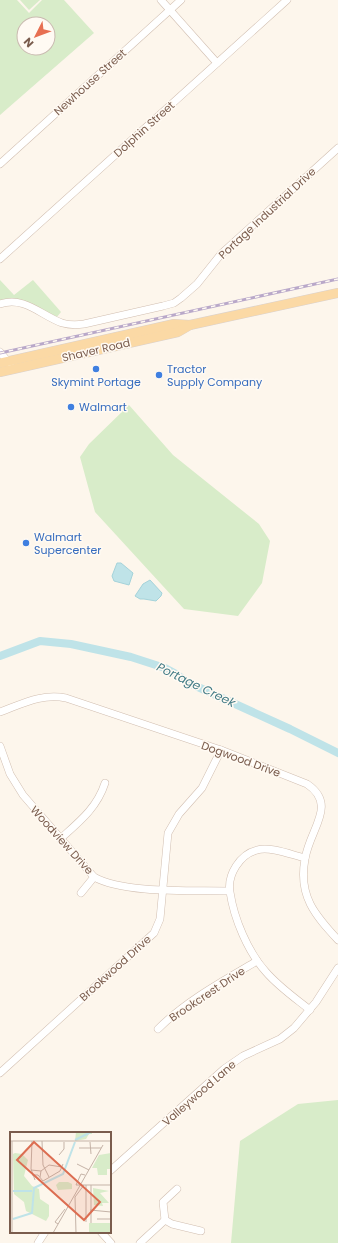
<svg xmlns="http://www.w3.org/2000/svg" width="338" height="1243" viewBox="0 0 338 1243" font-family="Poppins,sans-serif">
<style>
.green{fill:#d8ecc9;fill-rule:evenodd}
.water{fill:#bfe3e8;stroke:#a5d3da}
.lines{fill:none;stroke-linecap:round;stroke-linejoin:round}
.river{stroke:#bfe3e8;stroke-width:8}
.minor-casing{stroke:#d1beb0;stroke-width:8}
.major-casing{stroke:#dad1cd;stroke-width:10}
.minor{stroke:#fff;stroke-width:7}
.major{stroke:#fbd9a5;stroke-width:9}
.rail-casing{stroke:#b9a8c9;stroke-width:3}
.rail{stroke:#fffaf3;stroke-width:1.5;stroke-dasharray:4.5;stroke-linecap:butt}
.shop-dot{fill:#3f7fe0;stroke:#fffaf3;stroke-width:1.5}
.labels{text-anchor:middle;stroke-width:3;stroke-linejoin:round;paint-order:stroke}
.street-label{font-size:11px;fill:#7a5c4d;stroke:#fffaf3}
.shop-label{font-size:11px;fill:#366cbe;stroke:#fffaf3;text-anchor:start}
.water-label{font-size:12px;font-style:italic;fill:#437c86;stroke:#fffaf3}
.inset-river{fill:none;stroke:#bfe3e8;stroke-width:2}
.inset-road{fill:none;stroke:#c5b3a7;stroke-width:1}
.view{fill:#dc6d51;fill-opacity:0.15;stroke:#dc6d51;stroke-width:2}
.inset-edge{fill:none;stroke:#7a5c4d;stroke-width:2}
</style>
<rect width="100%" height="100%" fill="#fdf6ec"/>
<g class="green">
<path d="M0,0H17L29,13L42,0H64L94,33L0,115ZM24,24H48V48H24Z"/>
<path d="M20,0H40L29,10Z"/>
<path d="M0,280L14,295L33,280L61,312L56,318L26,302H0Z"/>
<path d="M129,405L173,455L259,524L270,541L262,583L238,616L184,609L95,512L80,457L89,444Z"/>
<path d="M338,1100V1243H231L240,1141L298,1104Z"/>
</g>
<g class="water">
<path d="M117,563H121L133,573L129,585L114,581L112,576Z"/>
<path d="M150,580L162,593L161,596L156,601L144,599H140L135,596L143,584Z"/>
</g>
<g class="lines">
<path class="river" d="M0,656L40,641L71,644L131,657L165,668L176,674L187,682L290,729L338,753"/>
<defs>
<g id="minor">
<path d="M161,0L217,63"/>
<path d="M0,164L181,0"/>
<path d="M0,259L287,0"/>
<path d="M0,304C25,296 40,315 62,323C69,325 77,325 84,324L163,306L174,303L181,298L197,284L221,254L338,148"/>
<path d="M0,352L10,364"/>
<path d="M0,712C22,704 42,693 66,698L221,750L307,784C338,805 310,828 305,859C298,896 315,915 338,940"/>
<path d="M0,746L10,774L23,795L94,877C125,894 192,890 229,891"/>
<path d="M60,839C79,822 97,808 105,783"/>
<path d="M305,858C292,855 270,846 257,850C240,854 227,875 230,892C234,919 248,952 266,972C279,987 295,998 310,1010"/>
<path d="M81,893L94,877"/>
<path d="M158,1029C186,1001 223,981 257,961"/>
<path d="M0,1073L154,933L160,919L168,833L179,814L202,788L221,750"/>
<path d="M110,1171L224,1069L243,1056L280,1039L294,1028L316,1002L338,968"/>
<path d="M165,1220L163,1202L177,1189"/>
<path d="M165,1220L172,1224L201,1231"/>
<path d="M101,1232L111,1243"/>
<path d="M38,1243L45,1232"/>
<path d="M140,1243L165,1220"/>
</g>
<g id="major">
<path d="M0,363L174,324L190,325L338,293"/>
<path d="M0,372L178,332L190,325"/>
</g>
</defs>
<use href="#minor" class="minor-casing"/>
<use href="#major" class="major-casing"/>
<use href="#minor" class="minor"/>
<use href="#major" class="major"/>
<defs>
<path id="rail" d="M0,353L338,279"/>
</defs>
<use href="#rail" class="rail-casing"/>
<use href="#rail" class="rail"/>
</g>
<g class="shop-dot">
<circle cx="96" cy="369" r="4"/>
<circle cx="159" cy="375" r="4"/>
<circle cx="71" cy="407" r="4"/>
<circle cx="26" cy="543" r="4"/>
</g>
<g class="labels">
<g class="street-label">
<text transform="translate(90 82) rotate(-42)" y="4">Newhouse Street</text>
<text transform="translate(144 129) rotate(-42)" y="4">Dolphin Street</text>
<text transform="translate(267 213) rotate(-43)" y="4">Portage Industrial Drive</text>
<text transform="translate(96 350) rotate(-13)" y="4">Shaver Road</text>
<text transform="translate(241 759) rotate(20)" y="4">Dogwood Drive</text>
<text transform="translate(62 840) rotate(48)" y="4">Woodview Drive</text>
<text transform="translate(115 968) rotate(-42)" y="4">Brookwood Drive</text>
<text transform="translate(207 994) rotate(-34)" y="4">Brookcrest Drive</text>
<text transform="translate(199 1093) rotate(-41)" y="4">Valleywood Lane</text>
</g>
<g class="shop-label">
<text x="167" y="373">Tractor<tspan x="167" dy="13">Supply Company</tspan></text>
<text x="96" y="386" text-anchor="middle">Skymint Portage</text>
<text x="79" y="411">Walmart</text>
<text x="34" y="541">Walmart<tspan x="34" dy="13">Supercenter</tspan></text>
</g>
<g class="water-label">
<text transform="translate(196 685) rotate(26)" y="4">Portage Creek</text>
</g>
</g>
<g transform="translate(10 1132)">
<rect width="101" height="101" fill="#fdf6ec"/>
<path d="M66,0H82V2H79L76,7L65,9ZM5,21L12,22L18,28L14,44L22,54L29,57L30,67L39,73V84L36,89L16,79L14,70L4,62L3,22ZM101,21V37H97V43H88L87,36H82L89,23ZM49,50H58L62,52V57L48,58L46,53ZM83,56L99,59L90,61L99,71H92L93,74L84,73ZM79,91H101V101H79Z" fill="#d8ecc9"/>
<path class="inset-river" d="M65,8L81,0M3,59H22M3,87L22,81L24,56L53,42L65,10"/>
<path class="inset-road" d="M0,9H101M2,9V101M22,9L21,37L25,48M32,9L33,33L39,45M80,10L81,22M69,16H91M49,23L54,17V10M67,32L79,38M21,38L31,39L30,45M31,39L39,33L52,35M22,43H28L33,49L50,39L53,32M75,43L71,42L66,53H101M81,53V91M80,78L101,80M87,87H101M76,90V53M48,92L45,90L55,77M43,101L93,13M66,101L65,65L74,53"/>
<path class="view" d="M24,10L90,70L74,88L7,28Z"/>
<rect width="101" height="101" class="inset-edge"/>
</g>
<g transform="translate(36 36) rotate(228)"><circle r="19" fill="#fffaf3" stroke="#cabbb1"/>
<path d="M0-3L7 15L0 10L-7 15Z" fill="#e76f51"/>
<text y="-6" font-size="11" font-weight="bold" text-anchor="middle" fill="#7a5c4d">N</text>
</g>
</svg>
